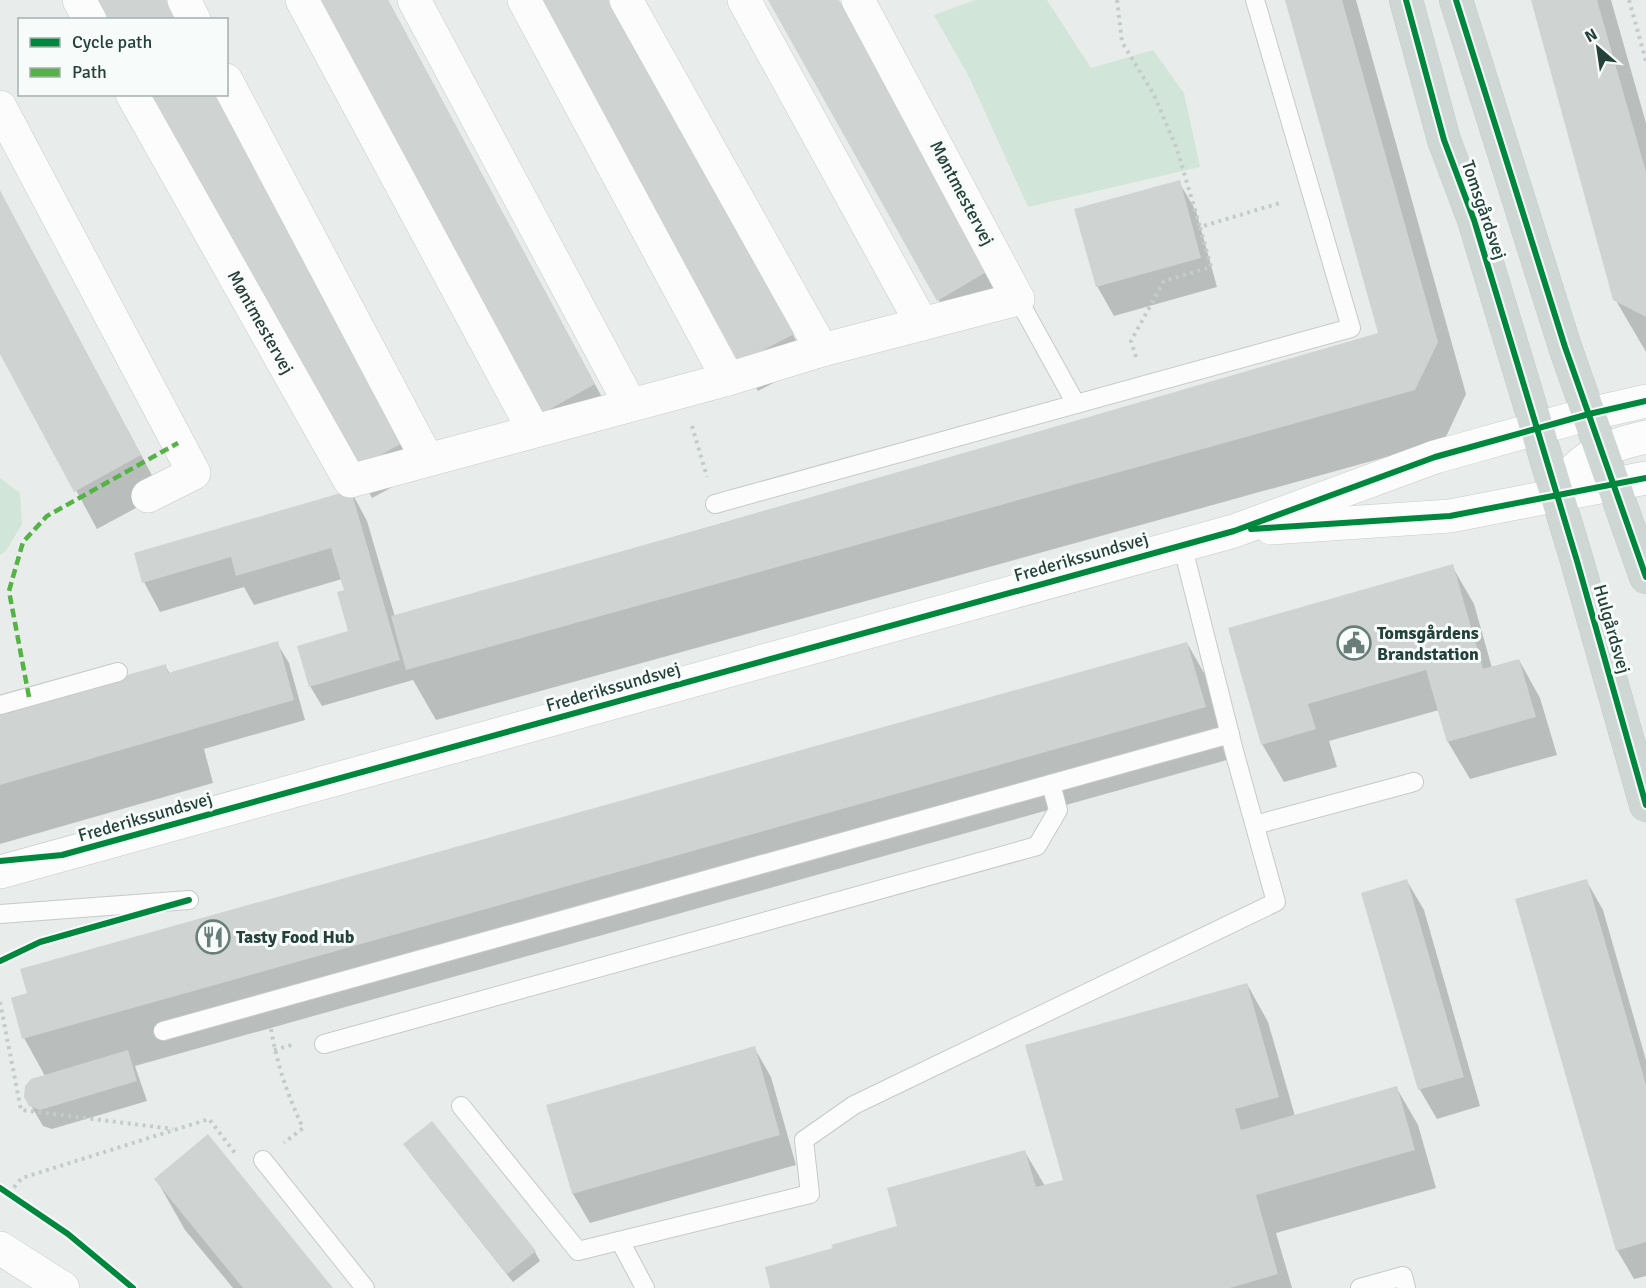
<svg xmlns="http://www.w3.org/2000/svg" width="1646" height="1288" viewBox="0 0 1646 1288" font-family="Signika,sans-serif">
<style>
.green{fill:#d1e6d8}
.shadow{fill:#0003}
.building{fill:#cfd4d2}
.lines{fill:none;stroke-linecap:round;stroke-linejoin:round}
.service-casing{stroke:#c5cac8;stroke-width:20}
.minor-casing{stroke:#c5cac8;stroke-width:34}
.tertiary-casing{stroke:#c5cac8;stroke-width:34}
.primary-casing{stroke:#c3ccc9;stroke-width:34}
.path{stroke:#c3ccca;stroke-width:4;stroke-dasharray:3 4.5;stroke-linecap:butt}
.service{stroke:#fcfcfc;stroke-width:18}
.minor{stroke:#fcfcfc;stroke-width:33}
.tertiary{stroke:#fcfcfc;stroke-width:33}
.primary{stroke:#cfd7d5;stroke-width:33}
.quiet{stroke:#55b346;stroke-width:4.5;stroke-dasharray:9 4.5;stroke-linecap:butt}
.cycleway-casing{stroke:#f7fbf9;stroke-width:10}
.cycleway{stroke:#00873e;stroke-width:6}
.labels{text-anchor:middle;stroke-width:6;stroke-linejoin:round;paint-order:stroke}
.street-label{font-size:18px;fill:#24423a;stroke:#f7fbf9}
.poi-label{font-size:18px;font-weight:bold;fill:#24423a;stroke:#f7fbf9;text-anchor:start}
</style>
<rect width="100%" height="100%" fill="#e8edeb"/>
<g class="green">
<path d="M975,0H1047L1091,68L1153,50L1184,93L1200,167L1028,207L970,79L934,15Z"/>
<path d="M0,478L20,493L22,524L6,551L0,555Z"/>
</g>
<g class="shadow">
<path d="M322,0H388L611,414L561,441Z"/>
<path d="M609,0L809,364L758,391L741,362Z"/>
<path d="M770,0H837L1006,300L955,329Z"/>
<path d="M1286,0H1356L1466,394L1444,441L436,720L413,680L322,706L310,686L350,632L346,592L342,579L254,605L244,587L160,612L144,582L351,491L367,521L395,617L1380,334Z"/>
<path d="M1532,0H1611L1646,123V352L1615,299Z"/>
<path d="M151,94L422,471L372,498Z"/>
<path d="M1179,182L1196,211L1217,287L1114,316L1097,286Z"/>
<path d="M0,191L162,494L97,529L0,350Z"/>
<path d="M1452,566L1474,604L1492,668L1519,660L1540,698L1557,755L1470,779L1448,742L1439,710L1329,741L1337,767L1284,782L1262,744Z"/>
<path d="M277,643L289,663L305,720L204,749L213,783L0,844V713L165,665L170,674Z"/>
<path d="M1187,643L1216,694L1234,758L135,1066L147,1101L52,1129L43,1126L26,1097L45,1076L24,1038Z"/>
<path d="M1586,880L1603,910L1646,1060V1276L1634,1279L1617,1250Z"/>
<path d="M1407,881L1424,910L1480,1106L1437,1119L1420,1090L1363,894Z"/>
<path d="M1247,984L1268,1022L1295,1116L1396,1087L1418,1125L1436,1188L1276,1233L1292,1288H772L834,1250L899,1227L1025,1152L1045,1186L1064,1181Z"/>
<path d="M754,1047L771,1077L796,1165L590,1223L573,1194L548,1106Z"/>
<path d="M411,1154L535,1252L540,1261L513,1282Z"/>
<path d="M156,1179L331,1288H233L185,1230Z"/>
</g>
<g class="building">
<path d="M98,0H166L176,20H109Z"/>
<path d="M321,0H388L595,384L543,413Z"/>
<path d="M540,0H610L794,334L739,363Z"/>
<path d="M768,0H839L990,270L937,301Z"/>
<path d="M1285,0H1342L1438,342L1415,390L406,670L391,616L719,524L1378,333Z"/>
<path d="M1531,0H1597L1646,172V317L1613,300Z"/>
<path d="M150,94H217L406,441L354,470Z"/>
<path d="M1180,180L1201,258L1096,287L1074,209Z"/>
<path d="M0,191L141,455L74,492L0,354Z"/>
<path d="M351,490L400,660L309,687L297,646L348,631L337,592L344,590L331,548L236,576L231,557L142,583L134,553Z"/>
<path d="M1453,564L1483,669L1519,659L1536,717L1447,742L1426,670L1308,704L1316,729L1261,745L1228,628Z"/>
<path d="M278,641L294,700L0,785V711L166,664L168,673Z"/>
<path d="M1187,642L1206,707L22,1039L11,998L27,993L20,969Z"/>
<path d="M1407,879L1464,1077L1418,1090L1361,893Z"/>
<path d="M1587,879L1646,1085V1242L1616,1251L1515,899Z"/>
<path d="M1247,983L1279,1097L1235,1109L1241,1130L1397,1086L1415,1150L1256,1195L1278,1274L1230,1288H770L765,1267L833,1248L831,1245L897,1226L887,1188L1025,1150L1036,1187L1063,1180L1025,1045Z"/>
<path d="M755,1046L780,1135L572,1194L546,1105Z"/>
<path d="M128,1050L137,1081L40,1110L29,1106L24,1097L25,1086L31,1079Z"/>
<path d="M432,1121L536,1251L507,1274L403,1144Z"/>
<path d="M208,1134L333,1288H243L154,1179Z"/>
</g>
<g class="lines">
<defs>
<g id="service">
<path d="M1018,299L1076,404"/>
<path d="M715,504L1351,328L1255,0"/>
<path d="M0,705L118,672"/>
<path d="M1255,825L1414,782"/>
<path d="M0,914L189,900"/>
<path d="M163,1031L1230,734"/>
<path d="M324,1044L1037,846L1058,810L1051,784"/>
<path d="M461,1106L578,1251L810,1194L804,1140L854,1105L1276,902L1234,751L1182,544"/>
<path d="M263,1160L365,1288"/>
<path d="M620,1241L645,1288"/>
<path d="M1360,1288L1403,1276L1406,1288"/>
</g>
<g id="minor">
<path d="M79,0L90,20"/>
<path d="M184,0L194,20"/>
<path d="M302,0L534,431"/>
<path d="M414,0L630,404"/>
<path d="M524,0L728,379"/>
<path d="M626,0L822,350"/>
<path d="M744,0L922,324"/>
<path d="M226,80L427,459"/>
<path id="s1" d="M132,94L350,481L728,379L822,350L1018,299L858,0"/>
<path d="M0,107L194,473L148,496"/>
</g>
<g id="tertiary">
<path d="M1557,497C1575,456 1606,446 1646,437"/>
<path d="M1271,528L1450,516L1646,478"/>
<path d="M0,872L1234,531L1435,457L1589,414L1646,401"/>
<path d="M0,1248L63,1288"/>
</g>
<g id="primary">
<path d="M1406,0L1444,140L1474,220L1577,561L1646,805"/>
<path d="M1456,0L1565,347L1646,577"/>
</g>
</defs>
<use href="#service" class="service-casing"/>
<use href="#minor" class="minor-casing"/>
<use href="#tertiary" class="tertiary-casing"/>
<use href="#primary" class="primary-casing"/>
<g class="path">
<path d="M1117,0L1122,42L1154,95L1177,149L1200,227"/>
<path d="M1629,0L1646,61"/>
<path d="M1136,357L1131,341L1164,281L1211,267L1200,227L1283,202"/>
<path d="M692,426L707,477"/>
<path d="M0,1002L21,1110L173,1129"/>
<path d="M271,1029C277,1065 288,1096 303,1128L284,1143"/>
<path d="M274,1050L295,1044"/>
<path d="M9,1193L22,1178L209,1119L235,1153"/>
</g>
<use href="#service" class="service"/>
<use href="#minor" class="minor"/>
<use href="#tertiary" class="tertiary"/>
<use href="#primary" class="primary"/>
<path class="quiet" d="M29,697L9,591L23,542L47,516L178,443"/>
<defs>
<g id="cycleway">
<path d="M1406,0L1444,140L1474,220L1577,561L1646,805"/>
<path d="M1456,0L1565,347L1646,577"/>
<path d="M1251,529L1450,516L1646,478"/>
<path d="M0,861L62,855L1234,531L1435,457L1589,414L1646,401"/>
<path d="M0,961L40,942L189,900"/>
<path d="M0,1188L68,1234L133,1288"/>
</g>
</defs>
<use href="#cycleway" class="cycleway-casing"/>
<use href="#cycleway" class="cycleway"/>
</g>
<defs>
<symbol id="civic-ring" viewBox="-11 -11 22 22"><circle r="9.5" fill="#f7fbf9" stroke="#697e78" stroke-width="1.5"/><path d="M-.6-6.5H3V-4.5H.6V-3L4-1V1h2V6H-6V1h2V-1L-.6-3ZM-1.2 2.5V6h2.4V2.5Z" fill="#697e78"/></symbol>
<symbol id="restaurant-ring" viewBox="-11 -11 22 22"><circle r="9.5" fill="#f7fbf9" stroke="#697e78" stroke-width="1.5"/><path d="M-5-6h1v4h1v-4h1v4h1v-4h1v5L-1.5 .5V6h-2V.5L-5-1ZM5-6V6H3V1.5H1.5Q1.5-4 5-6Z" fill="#697e78"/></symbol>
</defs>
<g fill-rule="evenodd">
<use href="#civic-ring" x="1335" y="624" width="38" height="38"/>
<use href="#restaurant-ring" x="194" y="918" width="38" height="38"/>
</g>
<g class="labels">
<g class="street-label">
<text transform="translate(962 193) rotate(62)" y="6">Møntmestervej</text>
<text transform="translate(1484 210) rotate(71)" y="6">Tomsgårdsvej</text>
<text dy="6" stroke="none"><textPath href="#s1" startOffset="262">Møntmestervej</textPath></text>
<text transform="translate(1081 557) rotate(-16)" y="6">Frederikssundsvej</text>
<text transform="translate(1612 629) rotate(74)" y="6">Hulgårdsvej</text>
<text transform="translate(613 687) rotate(-16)" y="6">Frederikssundsvej</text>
<text transform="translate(145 817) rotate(-16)" y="6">Frederikssundsvej</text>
</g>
<g class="poi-label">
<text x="1377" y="639">Tomsgårdens<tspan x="1377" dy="21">Brandstation</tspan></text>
<text x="236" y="943">Tasty Food Hub</text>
</g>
</g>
<rect x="18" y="18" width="210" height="78" fill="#f7fbf9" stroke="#a3b1ad" stroke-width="1.5"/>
<rect x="30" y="38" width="30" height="9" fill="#00873e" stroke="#a3b1ad" stroke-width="1.5"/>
<text x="72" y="48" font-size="18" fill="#24423a">Cycle path</text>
<rect x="30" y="68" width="30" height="9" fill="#55b346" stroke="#a3b1ad" stroke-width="1.5"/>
<text x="72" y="78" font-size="18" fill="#24423a">Path</text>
<g transform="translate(1598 48) rotate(331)" stroke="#f7fbf9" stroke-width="4.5" paint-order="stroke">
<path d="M0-4.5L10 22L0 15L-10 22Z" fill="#24423a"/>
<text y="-9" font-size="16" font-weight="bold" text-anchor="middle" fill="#24423a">N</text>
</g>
</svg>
